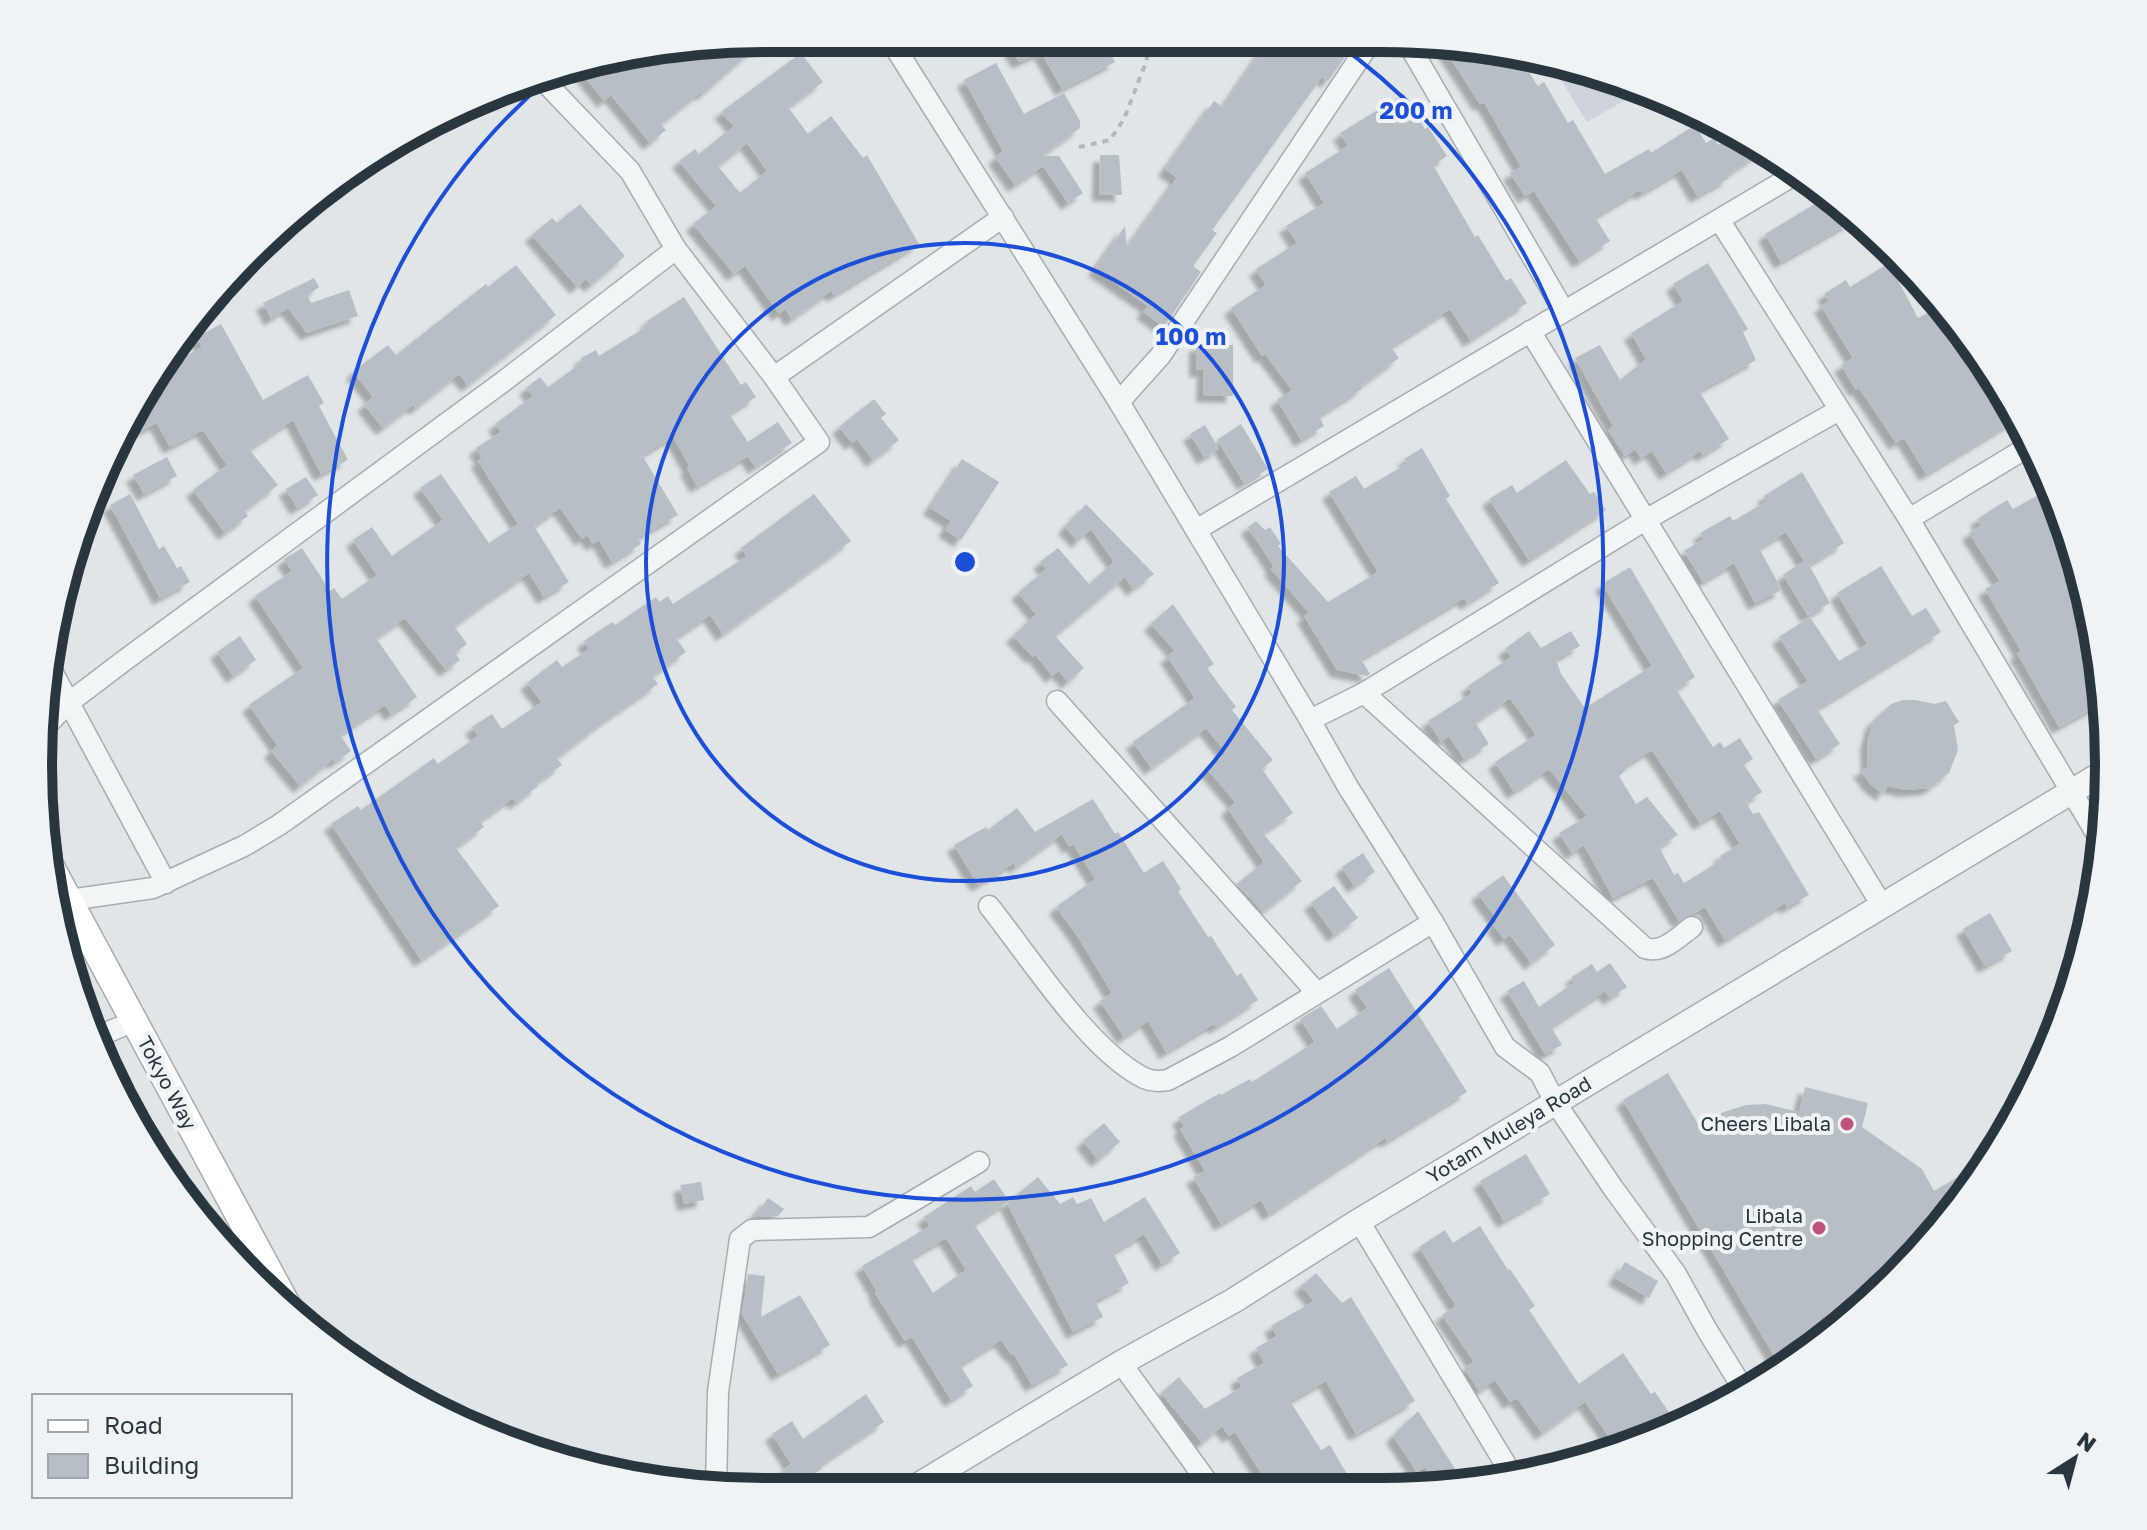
<svg xmlns="http://www.w3.org/2000/svg" width="2147" height="1530" viewBox="0 0 2147 1530" font-family="'Golos Text',sans-serif">
<style>
.built{fill:#ced4d9}
.building{fill:#b8bfc4;fill-rule:evenodd;filter:url(#shadow)}
.lines{fill:none;stroke-linecap:round;stroke-linejoin:round}
.minor-casing{stroke:#a6adb1;stroke-width:23}
.tertiary-casing{stroke:#a6adb1;stroke-width:27}
.secondary-casing{stroke:#a6adb1;stroke-width:29}
.path{stroke:#b2b8bb;stroke-width:4;stroke-dasharray:6 6;stroke-linecap:butt}
.minor{stroke:#f2f5f6;stroke-width:20}
.tertiary{stroke:#f2f5f6;stroke-width:24}
.secondary{stroke:#fff;stroke-width:26}
.ring{fill:none;stroke:#1d4ed8;stroke-width:4}
.poi-dot{fill:#bf527c;stroke:#eff3f5;stroke-width:3}
.labels{text-anchor:middle;stroke-width:8;stroke-linejoin:round;paint-order:stroke}
.street-label{font-size:20px;fill:#2a363d;stroke:#eff3f5}
.poi-label{font-size:20px;fill:#2a363d;stroke:#eff3f5;text-anchor:end}
.rim{fill:none;stroke:#2a363d;stroke-width:10}
.centre{fill:#1d4ed8;stroke:#eff3f5;stroke-width:4}
.ring-label{font-size:24px;text-anchor:middle;font-weight:bold;fill:#1d4ed8;stroke:#eff3f5;stroke-width:8;stroke-linejoin:round;paint-order:stroke}
</style>
<defs>
<filter id="shadow"><feDropShadow dx="-7" dy="7" stdDeviation="2" flood-color="#0004"/></filter>
</defs>
<rect width="100%" height="100%" fill="#e0e5e7"/>
<path class="built" d="M1550,62L1636,94L1587,122Z"/>
<g class="building">
<path d="M766,38L703,94L701,92L661,124L666,130L650,143L611,95L604,101L575,64Z"/>
<path d="M1018,38H1076L1083,52L1105,43L1115,62L1062,89L1041,52L1062,42L1019,62L1008,44Z"/>
<path d="M1270,38H1326L1348,53L1328,81L1322,77L1212,230L1217,233L1193,266L1201,272L1164,327L1143,312L1148,306L1095,269L1125,226L1127,248L1177,178L1165,169L1214,101L1223,107Z"/>
<path d="M1441,44L1470,47L1481,64L1502,50L1515,51L1538,86L1544,82L1568,123L1573,120L1605,174L1649,149L1651,153L1695,125L1706,143L1714,138L1718,145L1738,133L1764,150L1727,175L1729,178L1697,196L1682,170L1642,193L1640,190L1595,217L1610,241L1579,261L1534,191L1525,196L1510,173L1521,167L1484,102L1480,104Z"/>
<path d="M801,53L823,82L788,107L808,134L831,116L863,158L867,155L919,244L834,295L831,291L792,319L785,309L779,314L745,266L734,274L693,224L716,206L679,161L695,149L699,154L734,126L721,112ZM747,143L767,171L740,193L718,166Z"/>
<path d="M996,63L1024,114L1064,93L1080,121V128L1041,156H1059L1083,193L1068,203L1043,166L1015,185L995,157L1003,151L964,80Z"/>
<path d="M1404,94L1425,129L1428,127L1447,156L1433,165L1475,237L1478,235L1506,281L1511,278L1527,303L1470,340L1450,309L1391,347L1399,358L1361,386L1363,388L1319,416L1324,426L1301,440L1277,400L1292,390L1265,354L1262,356L1231,308L1266,285L1256,269L1297,243L1286,226L1324,203L1305,173L1348,146L1340,133Z"/>
<path d="M1100,155H1119L1122,195L1099,194Z"/>
<path d="M1823,199L1851,222L1781,262L1765,234Z"/>
<path d="M580,204L625,256L591,285L586,279L577,287L532,235L552,218L557,223Z"/>
<path d="M1708,263L1748,329L1743,332L1756,360L1699,391L1729,439L1703,455L1700,451L1666,473L1652,451L1641,458L1635,449L1625,456L1608,430L1613,426L1575,358L1600,345L1620,380L1646,359L1631,333L1683,301L1673,284Z"/>
<path d="M1889,263L1918,318L1942,305L2012,402L2019,418L1926,474L1904,438L1896,443L1859,388L1856,390L1841,365L1853,358L1821,306L1829,301L1824,294L1846,280L1850,287Z"/>
<path d="M516,265L556,315L468,385L459,374L416,408L413,405L383,428L364,405L373,397L353,372L388,345L396,355L486,284L488,287Z"/>
<path d="M314,278L319,287L304,298L307,296L311,303L349,290L358,316L307,333L288,308L271,319L263,303Z"/>
<path d="M684,297L741,385L746,382L756,397L729,414L748,442L778,422L792,443L755,467L748,456L697,486L687,468L690,467L673,437L642,455L678,515L637,538L641,544L612,562L599,540L593,544L587,535L582,539L560,508L534,526L569,582L544,597L529,573L495,596L454,626L467,644L455,653L460,660L446,670L405,618L376,638L417,697L391,714L385,705L340,735L351,751L335,762L333,759L300,786L271,751L277,745L249,705L303,668L255,596L292,571L284,559L302,548L330,591L334,588L342,599L377,575L353,540L372,527L392,556L443,520L420,488L441,474L489,543L518,524L478,461L482,458L476,448L501,432L495,424L533,396L526,388L540,377L548,387L583,362L581,358L596,350L599,356L649,325L647,321Z"/>
<path d="M221,324L263,400L308,375L324,403L319,406L348,460L321,474L293,420L249,449L278,485L244,511L248,516L225,533L193,490L227,465L203,430L170,447L157,423L112,445L157,377L169,371L166,367L202,347L197,337Z"/>
<path d="M1196,344L1233,345V396L1203,395L1204,370H1196Z"/>
<path d="M874,399L886,414L881,418L899,440L873,460L857,439L852,443L839,427Z"/>
<path d="M1241,424L1268,469L1244,483L1217,440Z"/>
<path d="M1205,425L1219,449L1204,457L1190,434Z"/>
<path d="M1422,448L1450,496L1446,499L1499,583L1467,603L1464,598L1361,659L1370,674L1367,676L1337,670L1304,616L1309,613L1271,569L1274,567L1248,527L1256,521L1265,530L1270,527L1281,544L1278,546L1328,602L1378,572L1329,492L1356,476L1364,489L1408,463L1404,459Z"/>
<path d="M167,457L177,476L144,494L133,475Z"/>
<path d="M962,459L999,482L961,540L945,530L951,521L930,508Z"/>
<path d="M1566,460L1590,494L1594,492L1606,510L1529,560L1489,499L1512,485L1517,493Z"/>
<path d="M1802,472L1844,543L1809,565L1830,603L1808,616L1783,575L1804,561L1786,532L1759,548L1782,590L1755,603L1734,563L1703,582L1684,551L1704,539L1700,533L1730,516L1733,521L1767,501L1764,496Z"/>
<path d="M306,477L318,495L297,508L286,489Z"/>
<path d="M2051,488L2071,532L2103,671L2104,702L2059,727L2017,653L2021,651L1985,589L2000,581L1969,533L1981,525L1977,519L2007,500L2013,509Z"/>
<path d="M130,494L159,549L164,546L177,568L181,566L190,582L160,598L110,505Z"/>
<path d="M814,494L851,541L723,634L710,615L676,638L686,652L652,676L658,684L604,721L557,758L562,765L536,783L538,786L516,803L513,798L480,821L484,827L456,848L499,906L421,960L331,824L358,806L361,810L434,758L438,764L478,736L472,727L492,714L502,729L542,702L527,683L557,660L562,667L589,649L584,641L612,622L615,625L656,597L659,602L668,596L673,604L747,556L741,548Z"/>
<path d="M1086,504L1154,574L1133,589L1125,577L1055,636L1084,668L1068,682L1059,671L1052,676L1035,654L1033,657L1013,636L1036,614L1018,593L1046,569L1040,562L1058,548L1089,584L1114,562L1091,529L1078,541L1065,527Z"/>
<path d="M1881,566L1912,616L1926,608L1941,632L1817,709L1840,744L1816,759L1778,700L1808,681L1779,637L1810,617L1839,661L1867,644L1837,593Z"/>
<path d="M1630,567L1695,677L1676,689L1713,747L1720,742L1724,748L1740,738L1753,759L1744,765L1762,792L1746,802L1753,814L1759,812L1809,895L1787,907L1785,903L1725,940L1705,907L1679,921L1653,878L1613,898L1584,845L1572,853L1559,833L1587,816L1549,769L1514,792L1495,762L1536,735L1510,698L1475,722L1489,744L1464,759L1449,736L1441,742L1428,721L1472,693L1468,686L1511,657L1505,649L1529,631L1541,648L1571,631L1580,646L1556,659L1561,674L1585,708L1652,666L1602,584ZM1652,750L1700,823L1720,811L1740,844L1721,855L1720,861L1684,883L1678,873L1674,875L1659,847L1678,835L1647,797L1636,804L1619,776L1626,770L1623,767Z"/>
<path d="M1173,604L1214,664L1207,668L1236,707L1232,710L1273,760L1262,769L1293,813L1263,833L1302,881L1263,912L1237,884L1264,862L1228,809L1235,802L1207,769L1226,753L1206,728L1151,768L1133,742L1195,698L1167,656L1175,651L1151,624Z"/>
<path d="M240,636L256,660L233,676L217,652Z"/>
<path d="M1903,700H1915L1935,704L1946,701L1959,722L1954,725L1958,750L1949,773L1930,788L1906,790L1888,786L1883,794L1870,784L1860,770L1868,767L1867,743L1873,721L1891,704Z"/>
<path d="M1093,799L1115,834L1118,832L1144,873L1163,861L1181,889L1178,891L1208,937L1211,936L1237,976L1241,973L1258,1000L1216,1027L1214,1024L1166,1052L1148,1021L1124,1037L1100,1001L1112,993L1078,937L1056,907L1095,879L1073,844L1069,847L1062,834L1016,867L1014,863L978,885L954,845L986,827L988,830L1017,808L1035,832Z"/>
<path d="M1363,853L1375,872L1354,886L1342,867Z"/>
<path d="M1503,875L1555,945L1531,963L1510,935L1504,939L1493,925L1498,921L1478,894Z"/>
<path d="M1334,886L1358,918L1334,935L1311,903Z"/>
<path d="M1990,913L2012,951L1985,966L1963,929Z"/>
<path d="M1610,963L1627,987L1610,998L1605,991L1551,1027L1562,1045L1545,1054L1507,991L1524,981L1539,1007L1575,982L1572,977L1592,964L1597,972Z"/>
<path d="M1389,968L1467,1092L1387,1141L1385,1138L1269,1214L1261,1200L1221,1224L1193,1177L1205,1171L1180,1129L1184,1127L1179,1117L1220,1093L1221,1095L1250,1079L1252,1082L1315,1042L1300,1019L1321,1006L1337,1029L1367,1008L1355,990Z"/>
<path d="M1668,1073L1698,1124L1724,1112L1746,1105L1765,1104L1799,1112L1805,1087L1868,1103L1862,1127L1922,1169L1934,1191L1989,1159L1958,1208L1921,1247L1870,1277L1879,1293L1861,1312L1780,1366L1623,1100Z"/>
<path d="M1104,1123L1120,1142L1098,1160L1083,1141Z"/>
<path d="M1526,1154L1550,1194L1504,1221L1480,1181Z"/>
<path d="M1038,1177L1060,1204L1073,1197L1077,1204L1091,1198L1104,1222L1145,1197L1180,1253L1162,1264L1144,1234L1113,1253L1129,1283L1095,1301L1103,1317L1073,1332L1007,1203Z"/>
<path d="M994,1179L1009,1201L974,1224L1068,1365L1032,1385L1014,1354L1012,1355L1001,1340L960,1365L973,1386L951,1400L912,1337L905,1341L875,1293L877,1292L862,1266L930,1226L924,1217L971,1186L975,1192ZM946,1238L966,1270L933,1293L911,1258Z"/>
<path d="M701,1182L704,1200L684,1204L680,1185Z"/>
<path d="M768,1198L784,1209L778,1216L754,1217Z"/>
<path d="M1480,1226L1508,1270L1510,1269L1535,1306L1529,1310L1579,1384L1623,1353L1651,1394L1655,1392L1675,1421L1662,1430L1614,1444L1585,1402L1542,1433L1517,1398L1510,1402L1495,1380L1479,1391L1464,1368L1474,1362L1442,1315L1456,1306L1419,1247L1445,1230L1453,1243Z"/>
<path d="M1625,1262L1658,1281L1649,1298L1615,1278Z"/>
<path d="M1316,1273L1342,1303L1351,1297L1415,1401L1356,1434L1326,1381L1290,1401L1321,1450L1330,1445L1354,1486L1270,1487L1235,1432L1229,1436L1222,1426L1202,1443L1161,1393L1179,1377L1205,1409L1242,1387L1237,1378L1264,1363L1256,1348L1277,1336L1271,1326L1314,1301L1301,1286Z"/>
<path d="M748,1274L765,1276L761,1317L800,1295L830,1345L778,1374L742,1314Z"/>
<path d="M866,1394L884,1422L820,1465L822,1469L793,1486L782,1470L791,1464L772,1434L792,1421L803,1439Z"/>
<path d="M1418,1411L1466,1486H1437L1425,1467L1417,1472L1393,1436Z"/>
</g>
<g class="lines">
<defs>
<g id="minor">
<path d="M889,38L1119,402L1310,720L1348,787L1433,922L1505,1047L1540,1073L1555,1102L1613,1188L1676,1274L1707,1330L1744,1390"/>
<path d="M1406,40L1564,311"/>
<path d="M1720,221L1909,519L2102,843"/>
<path d="M1530,331C1649,522 1764,716 1883,907"/>
<path d="M774,377L1003,217"/>
<path d="M1119,402L1161,355L1373,38"/>
<path d="M1909,519L2031,445"/>
<path d="M1196,530L1794,175"/>
<path d="M47,662L166,883"/>
<path d="M1364,693L1645,948C1663,954 1678,937 1692,927"/>
<path d="M1057,701L1317,993"/>
<path d="M1310,720L1364,693L1647,519L1839,410"/>
<path d="M44,728L67,704L125,660L504,381L676,249"/>
<path d="M69,900L153,888L244,846L279,825L819,442L774,377L676,249L630,171L542,79"/>
<path d="M989,906C1029,956 1089,1051 1144,1078C1153,1082 1160,1081 1168,1080L1230,1047L1433,922"/>
<path d="M92,1039L134,1021"/>
<path d="M1359,1221L1512,1475"/>
<path d="M1121,1363L1211,1487"/>
<path d="M716,1490L718,1392L740,1239L752,1230L869,1227L979,1162"/>
</g>
<path id="tertiary" d="M912,1489L1121,1363L1233,1301L1359,1221L2106,771"/>
<path id="secondary" d="M44,854L291,1312"/>
</defs>
<use href="#minor" class="minor-casing"/>
<use href="#tertiary" class="tertiary-casing"/>
<use href="#secondary" class="secondary-casing"/>
<path class="path" d="M1079,147L1110,140L1124,119L1146,62L1151,38"/>
<use href="#minor" class="minor"/>
<use href="#tertiary" class="tertiary"/>
<use href="#secondary" class="secondary"/>
</g>
<g class="ring">
<circle cx="965" cy="562" r="319"/>
<path d="M1331 39A638 638 0 1 1 555 73"/>
</g>
<g class="poi-dot">
<circle cx="1847" cy="1124" r="8"/>
<circle cx="1819" cy="1228" r="8"/>
</g>
<g class="labels">
<g class="street-label">
<text transform="translate(167 1083) rotate(62)" y="7">Tokyo Way</text>
<text transform="translate(1509 1130) rotate(-31)" y="7">Yotam Muleya Road</text>
</g>
<g class="poi-label">
<text x="1831" y="1131">Cheers Libala</text>
<text x="1803" y="1223">Libala<tspan x="1803" dy="23">Shopping Centre</tspan></text>
</g>
</g>
<path d="M0 0H2147V1530H0ZM765 52H1382A713 713 0 0 1 2095 765V765A713 713 0 0 1 1382 1478H765A713 713 0 0 1 52 765V765A713 713 0 0 1 765 52Z" fill="#eff3f5" fill-rule="evenodd"/>
<path class="rim" d="M765 52H1382A713 713 0 0 1 2095 765V765A713 713 0 0 1 1382 1478H765A713 713 0 0 1 52 765V765A713 713 0 0 1 765 52Z"/>
<circle cx="965" cy="562" r="12" class="centre"/>
<g class="ring-label">
<text x="1416" y="119">200 m</text>
<text x="1191" y="345">100 m</text>
</g>
<rect x="32" y="1394" width="260" height="104" fill="#eff3f5" stroke="#a0a7ab" stroke-width="2"/>
<rect x="48" y="1420" width="40" height="12" fill="#ffffff" stroke="#a0a7ab" stroke-width="2"/>
<text x="104" y="1434" font-size="24" fill="#2a363d">Road</text>
<rect x="48" y="1454" width="40" height="24" fill="#b8bfc4" stroke="#a0a7ab" stroke-width="2"/>
<text x="104" y="1474" font-size="24" fill="#2a363d">Building</text>
<g transform="translate(2075 1458) rotate(36)" stroke="#eff3f5" stroke-width="6" paint-order="stroke">
<path d="M0-6L14 30L0 20L-14 30Z" fill="#2a363d"/>
<text y="-12" font-size="22" font-weight="bold" text-anchor="middle" fill="#2a363d">N</text>
</g>
</svg>
